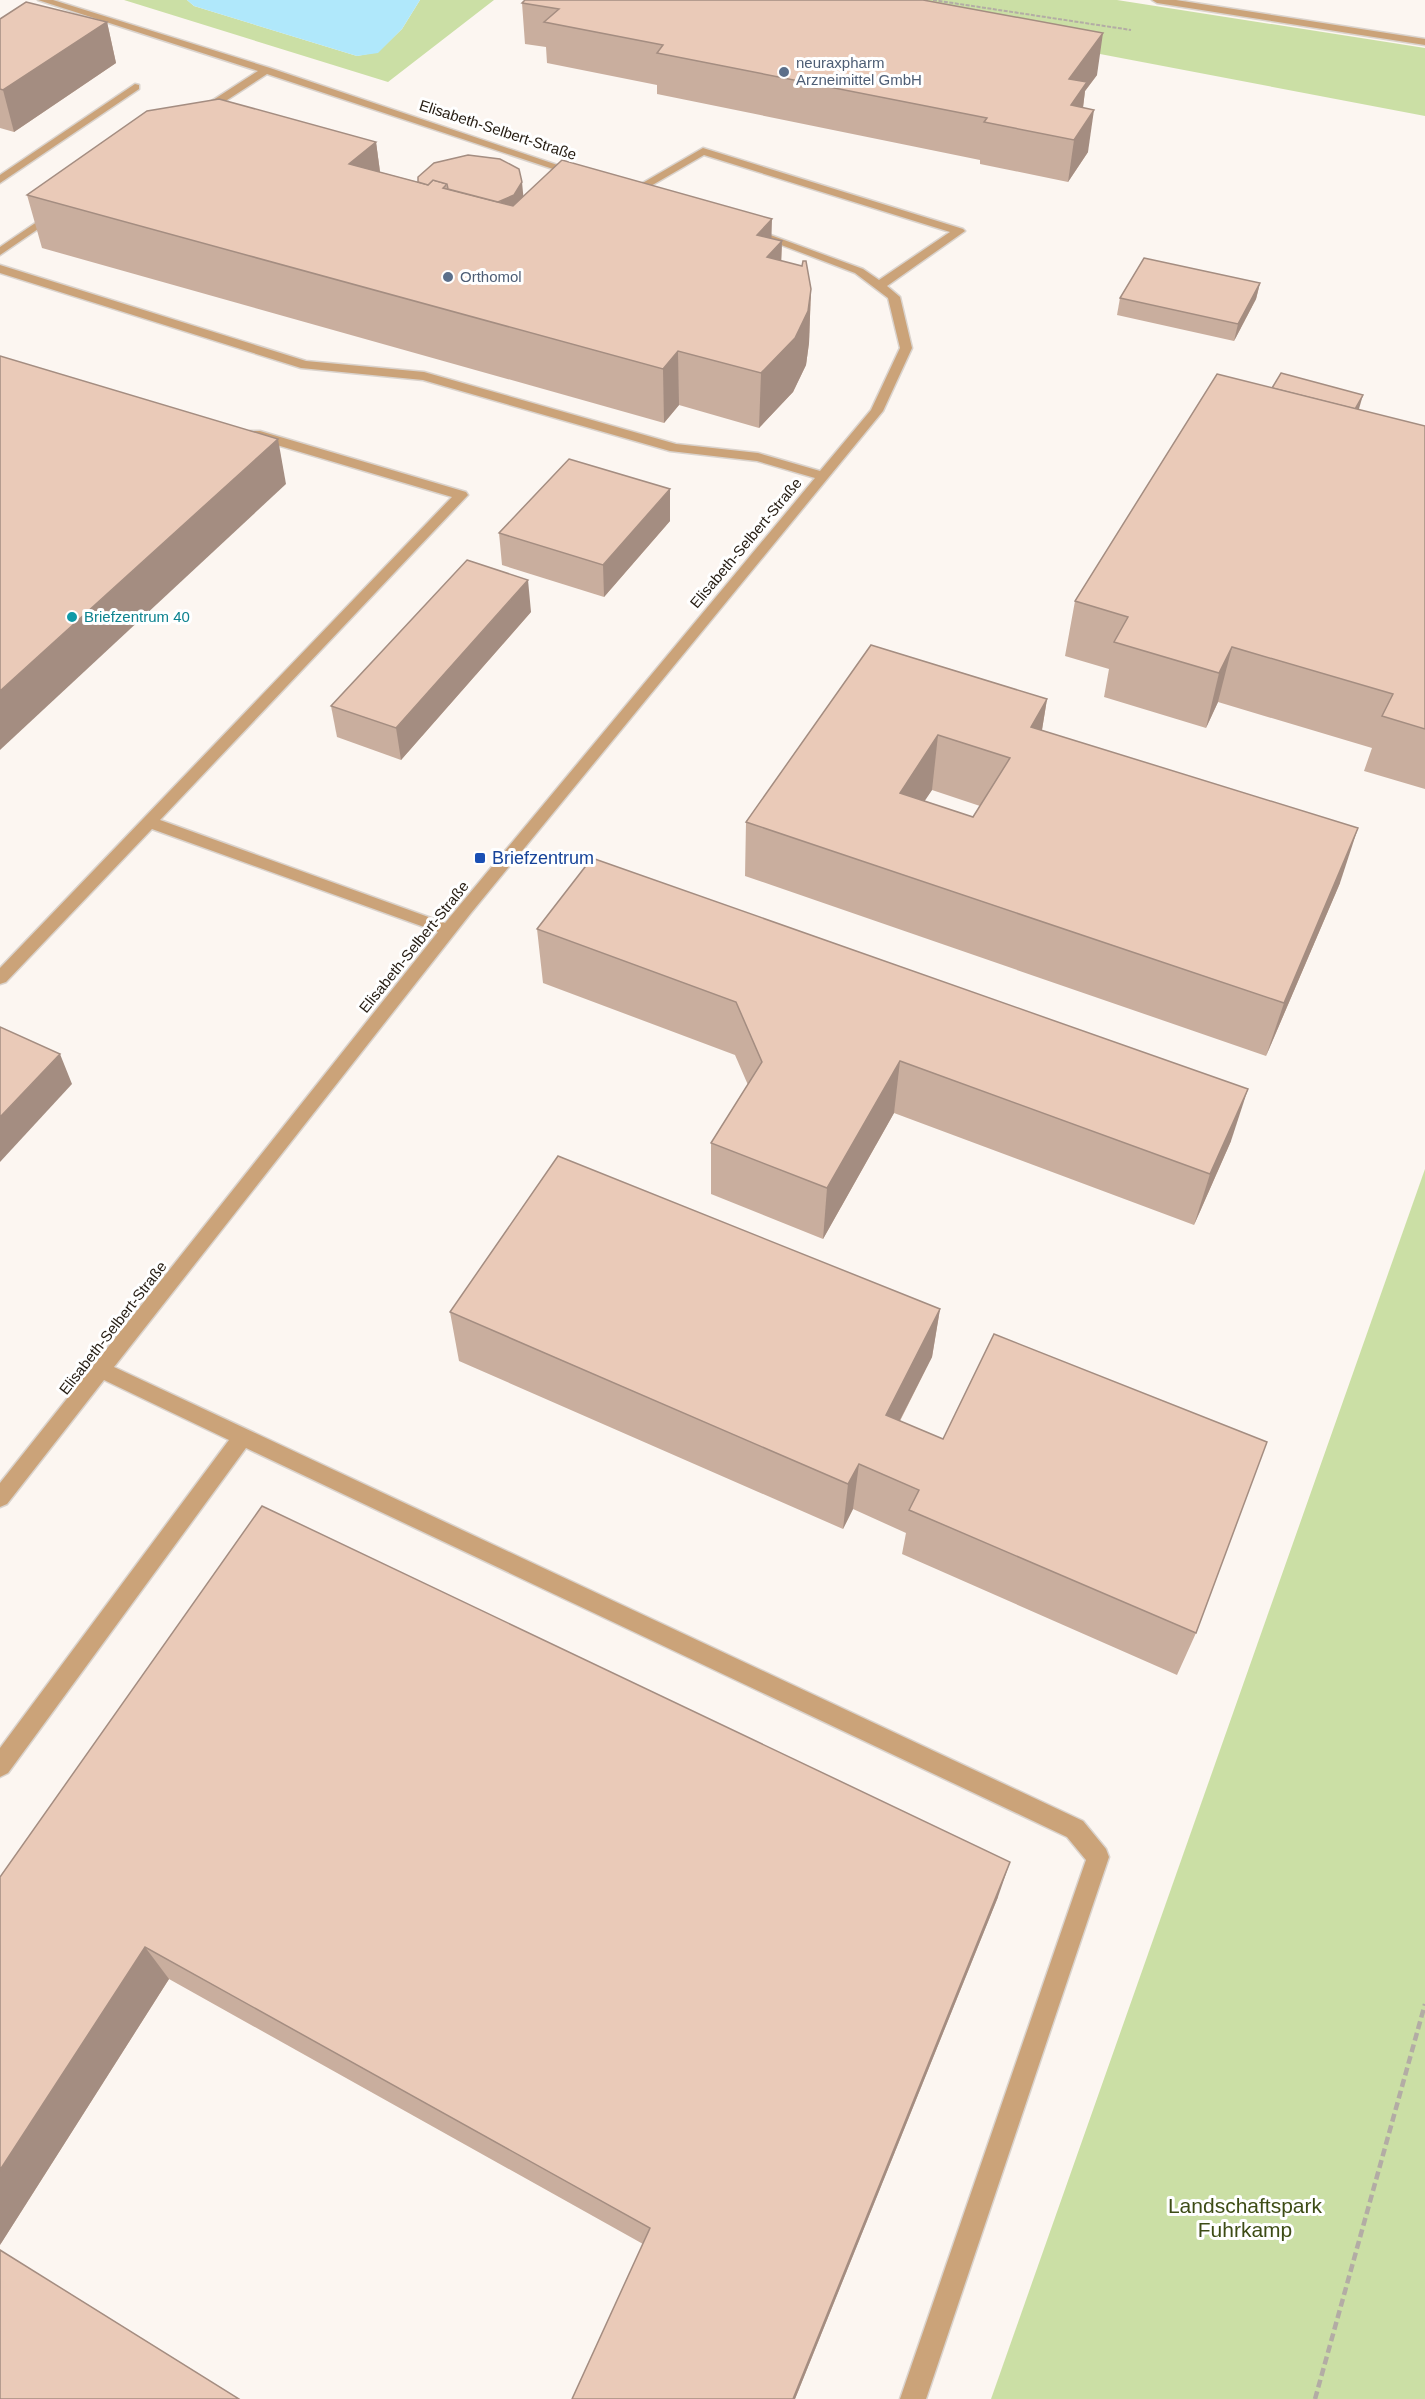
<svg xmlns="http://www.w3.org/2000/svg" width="1425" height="2399" viewBox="0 0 1425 2399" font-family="Helvetica,sans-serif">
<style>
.green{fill:#cbdfa5}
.water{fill:#b0e8fb}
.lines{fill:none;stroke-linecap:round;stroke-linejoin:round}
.minor-casing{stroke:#dad3cd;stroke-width:3}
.path-far1{stroke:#b3aca5;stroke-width:2;stroke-dasharray:4 1.5;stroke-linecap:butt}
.path{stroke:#b3aca5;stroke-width:4.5;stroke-dasharray:8 4;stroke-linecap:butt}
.minor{fill:#cba379;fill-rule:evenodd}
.wall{fill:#c9ae9e;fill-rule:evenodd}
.shaded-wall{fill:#a48d81}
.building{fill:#eacab8;stroke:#a48d81;stroke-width:1.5;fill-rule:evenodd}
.service-dot{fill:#5c6f8a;stroke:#fff;stroke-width:2}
.culture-dot{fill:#0f9aa8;stroke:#fff;stroke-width:2}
.transit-dot{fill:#1a4fb4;stroke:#fff;stroke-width:2}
.labels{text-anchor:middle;stroke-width:6;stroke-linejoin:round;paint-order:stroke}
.far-service-label{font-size:15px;fill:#4e5e75;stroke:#fff;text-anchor:start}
.far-street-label{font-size:15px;fill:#251c12;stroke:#fff}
.far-culture-label{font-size:15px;fill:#0d838f;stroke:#fff;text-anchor:start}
.transit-label{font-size:18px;fill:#164399;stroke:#fff;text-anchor:start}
.near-park-label{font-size:21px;fill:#3d4c15;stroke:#fff}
</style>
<rect width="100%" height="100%" fill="#fcf6f1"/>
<g class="green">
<path d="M124,0H187L194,6L357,56L378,52L402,29L420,0H494L388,82Z"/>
<path d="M816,0H1117L1425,48V116Z"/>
<path d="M1425,1169V2399H991Z"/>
</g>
<path class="water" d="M187,0H420L402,29L378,53L357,56L194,6Z"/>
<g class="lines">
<defs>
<g id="minor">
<path d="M38,0H53L270,68L584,174L578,177L574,176L267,74L204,115H196V111L258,71Z"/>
<path d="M1152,0H1176L1425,39V45L1157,3Z"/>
<path d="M135,84L139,85V89L0,183V175Z"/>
<path d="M703,148L963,229L965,231L887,286L900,297L912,348L883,411L471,913L114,1367L1083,1821L1106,1849L1109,1857L926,2399H900L1086,1860L1067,1837L246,1448L8,1773L0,1777V1748L229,1440L104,1380L7,1504L0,1507V1483L438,932L152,829L6,982L0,984V968L452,497L250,437L249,434L250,431H260L466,492L468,495L160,820L445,923L815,478L757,461L670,451L423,380L301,368L0,273V265L306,361L424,372L676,444L758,453L820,471L871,410L900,348L888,298L855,273L755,235L757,233H765L863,269L879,280L950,232L704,155L637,194H629L627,192Z"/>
<path d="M56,209L62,212L60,214L0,255V247Z"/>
</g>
</defs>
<use href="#minor" class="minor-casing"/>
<path class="path-far1" d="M933,0L1131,30"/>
<path class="path" d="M1315,2399L1425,2004"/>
<use href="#minor" class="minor"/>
</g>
<g class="wall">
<path d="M522,3L1097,75L1085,91L1083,107L1088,152L1068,182L980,164V160L657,94V85L547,63L546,47L525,44Z"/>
<path d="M0,19L107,22L116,63L14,132L0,128Z"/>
<path d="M376,142L380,172L418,182L523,196L771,238L782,241L781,261L811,289L809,343L806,365L793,392L759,428L679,405L664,423L42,248L27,195Z"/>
<path d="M1260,283L1256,299L1234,341L1117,315L1120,298Z"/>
<path d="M1359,410L1425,426V789L1364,771L1372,748L1218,702L1206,728L1104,697L1109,669L1065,656L1075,601Z"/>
<path d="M670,521L604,597L502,565L499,533Z"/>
<path d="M531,612L401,760L337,737L331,706Z"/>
<path d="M871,645L1047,699L1042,730L1340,883L1266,1056L745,876L746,822ZM932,790L980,806L973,817L924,801Z"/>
<path d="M537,929L1231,1141L1194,1225L894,1113L823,1239L711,1194V1143L748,1085L735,1055L543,983Z"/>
<path d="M940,1309L932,1357L900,1421L1196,1633L1177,1675L902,1554L906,1533L853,1509L843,1529L459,1361L450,1312Z"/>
<path d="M262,1506L998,1897L795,2399H572L643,2244L169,1979L0,2245Z"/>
</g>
<g class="shaded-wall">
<path d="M107,22L116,63L14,132L3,90Z"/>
<path d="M1103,33L1097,75L1085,91L1081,124L1071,139L1069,79Z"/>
<path d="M1094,110L1088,152L1068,182L1074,140Z"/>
<path d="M376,142L383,194L349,164Z"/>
<path d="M522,182L525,213L516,225L500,202Z"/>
<path d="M772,219L771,253L782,241L780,294L757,235Z"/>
<path d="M1260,283L1256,299L1234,341L1238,324Z"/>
<path d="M811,289L809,343L806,365L793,392L759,428L761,373Z"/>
<path d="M678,351L679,405L664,423L663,369Z"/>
<path d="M1363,395L1354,426L1343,430Z"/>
<path d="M278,439L286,484L0,750V691Z"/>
<path d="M670,489V521L604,597L603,565Z"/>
<path d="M528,580L531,612L401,760L396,728Z"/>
<path d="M1232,647L1218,702L1206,728L1219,673Z"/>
<path d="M1047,699L1038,754L1031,727Z"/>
<path d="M938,735L932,790L894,847L900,793Z"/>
<path d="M1358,828L1340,883L1266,1056L1284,1003Z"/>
<path d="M60,1054L72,1084L0,1162V1117Z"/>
<path d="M900,1061L894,1113L823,1239L827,1188Z"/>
<path d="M1248,1089L1231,1141L1194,1225L1210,1174Z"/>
<path d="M940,1309L932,1357L879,1461L886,1415Z"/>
<path d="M859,1464L853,1509L843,1529L848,1484Z"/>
<path d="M1010,1862L998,1897L795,2399H793Z"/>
<path d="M145,1947L169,1979L0,2245V2170Z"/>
</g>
<g class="building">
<path d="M525,0H923L1103,33L1069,79L1087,82L1071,105L1094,110L1074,140L984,122L987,118L657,53L663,45L544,22L559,9L522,3Z"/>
<path d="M26,2L107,22L3,90L0,89V19Z"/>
<path d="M219,99L376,142L349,164L428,185L433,180L447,184L443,188L513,206L562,160L772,219L757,235L782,241L767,257L802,266L803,261H806L811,289L808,311L795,338L761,373L678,351L663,369L27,195L147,111Z"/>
<path d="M468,155L500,159L519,169L522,182L514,195L498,202L448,189L447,184L433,180L428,185L418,182V177L434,163Z"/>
<path d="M1144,258L1260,283L1238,324L1120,298Z"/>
<path d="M0,356L278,439L0,691Z"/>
<path d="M1281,373L1363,395L1355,409L1272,388Z"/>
<path d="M1217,374L1425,426V729L1382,716L1393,694L1232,647L1219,673L1114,642L1128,617L1075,601Z"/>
<path d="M569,459L670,489L603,565L499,533Z"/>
<path d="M467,560L528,580L396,728L331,706Z"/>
<path d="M871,645L1047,699L1031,727L1358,828L1284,1003L746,822ZM938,735L1010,758L973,817L900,793Z"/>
<path d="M592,858L1248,1089L1210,1174L900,1061L827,1188L711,1143L762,1062L736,1002L537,929Z"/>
<path d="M0,1027L60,1054L0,1117Z"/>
<path d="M558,1156L940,1309L886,1415L943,1439L994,1334L1267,1442L1196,1633L909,1510L919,1490L859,1464L848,1484L450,1312Z"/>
<path d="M262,1506L1010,1862L793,2399H572L650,2228L145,1947L0,2170V1877Z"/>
<path d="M0,2250L239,2399H0Z"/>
</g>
<g class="service-dot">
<circle cx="784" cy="72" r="6"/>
<circle cx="448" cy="277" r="6"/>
</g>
<circle class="culture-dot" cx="72" cy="617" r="6"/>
<rect class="transit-dot" x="474" y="852" width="12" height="12" rx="3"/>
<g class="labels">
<g class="far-service-label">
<text x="796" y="68">neuraxpharm<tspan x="796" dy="17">Arzneimittel GmbH</tspan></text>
<text x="460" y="282">Orthomol</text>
</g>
<g class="far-street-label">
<text transform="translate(498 130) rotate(18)" y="5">Elisabeth-Selbert-Straße</text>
<text transform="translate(746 543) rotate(-50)" y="5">Elisabeth-Selbert-Straße</text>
<text transform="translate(414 947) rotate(-51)" y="5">Elisabeth-Selbert-Straße</text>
<text transform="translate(113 1328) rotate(-52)" y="5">Elisabeth-Selbert-Straße</text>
</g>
<g class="far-culture-label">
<text x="84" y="622">Briefzentrum 40</text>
</g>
<g class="transit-label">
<text x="492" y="864">Briefzentrum</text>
</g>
<g class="near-park-label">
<text x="1245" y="2213">Landschaftspark<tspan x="1245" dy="24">Fuhrkamp</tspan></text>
</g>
</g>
</svg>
